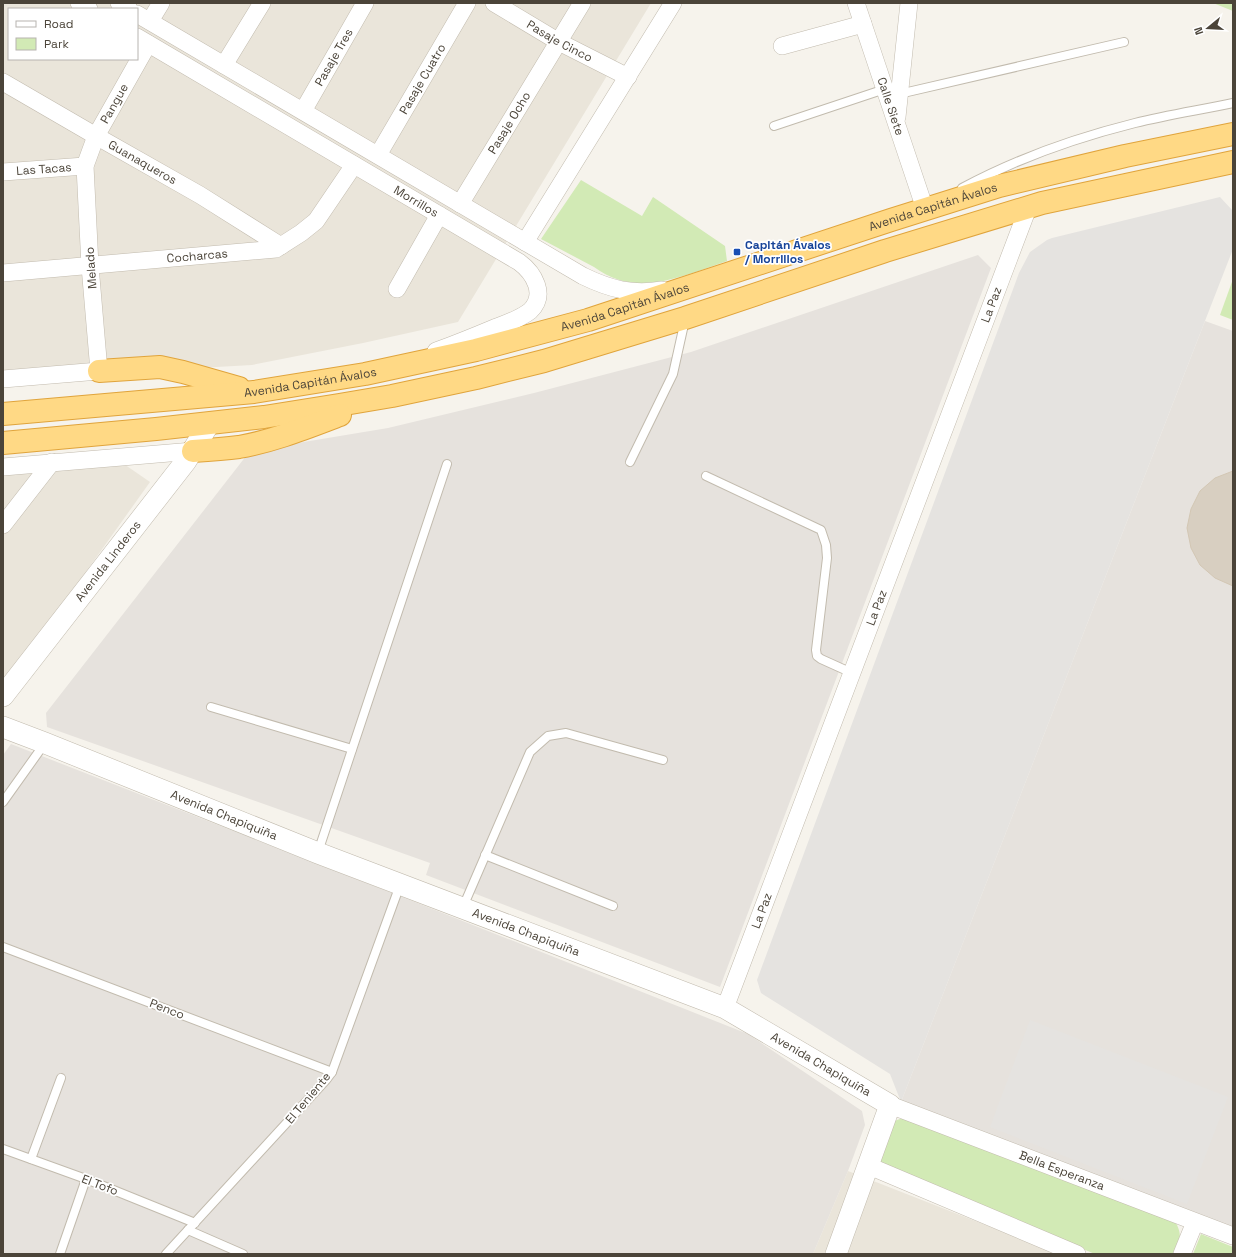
<svg xmlns="http://www.w3.org/2000/svg" width="1236" height="1257" viewBox="0 0 1236 1257" font-family="'Space Grotesk',sans-serif">
<style>
.residential{fill:#eae5da;fill-rule:evenodd}
.industrial{fill:#e6e2dd}
.green{fill:#d2eab5}
.parking{fill:#e5e3e0}
.building{fill:#d8cfc1;stroke:#d3c7b4}
.lines{fill:none;stroke-linecap:round;stroke-linejoin:round}
.service-casing{stroke:#c2bbae;stroke-width:10}
.minor-casing{stroke:#c2bbae;stroke-width:18}
.tertiary-casing{stroke:#c2bbae;stroke-width:22}
.trunk-casing{stroke:#e0a43c;stroke-width:24}
.service{stroke:#fff;stroke-width:8}
.minor{stroke:#fff;stroke-width:17}
.tertiary{stroke:#fff;stroke-width:21}
.trunk{stroke:#ffd985;stroke-width:22}
.transit-dot{fill:#1a4fb4;stroke:#fff;stroke-width:1.5}
.labels{text-anchor:middle;stroke-width:3.5;stroke-linejoin:round;paint-order:stroke}
.street-label{font-size:12px;fill:#4b4439;stroke:#fff}
.transit-label{font-size:12px;font-weight:bold;fill:#164399;stroke:#fff;text-anchor:start}
</style>
<rect width="100%" height="100%" fill="#f6f3ec"/>
<g class="residential">
<path d="M3,3H651L458,322L363,343L252,365L3,379ZM9,9H137V59H9Z"/>
<path d="M118,460L150,482L3,688V467Z"/>
<path d="M848,1171L1059,1254H813Z"/>
</g>
<g class="industrial">
<path d="M978,255L991,268L720,987L426,875L430,863L47,727L46,713L250,451L388,428L534,393L691,352Z"/>
<path d="M1205,321L1233,331V1227L901,1102Z"/>
<path d="M11,744L415,902L748,1034L862,1111L865,1125L848,1171L813,1254H3V755Z"/>
</g>
<g class="green">
<path d="M1213,3H1233V11Z"/>
<path d="M581,180L642,216L653,197L725,246L727,261C682,276 637,299 594,267L541,239Z"/>
<path d="M1233,279V320L1220,315Z"/>
<path d="M903,1118L1175,1221C1183,1236 1180,1239 1174,1254H1095L878,1163L891,1122Z"/>
<path d="M1201,1234L1233,1247V1254H1193Z"/>
</g>
<g class="parking">
<path d="M1220,197L1233,211V249L901,1102L890,1074L761,993L757,980L1019,273L1030,252L1047,240L1052,238Z"/>
<path d="M1030,1020L1228,1097L1187,1204L990,1127Z"/>
</g>
<path class="building" d="M1233,471V586L1215,578L1200,565L1191,548L1187,528L1191,509L1200,491L1215,478Z"/>
<g class="lines">
<defs>
<g id="service">
<path d="M899,94L1124,42"/>
<path d="M774,126L885,89"/>
<path d="M962,188C1016,159 1075,138 1135,123C1167,115 1200,110 1233,103"/>
<path d="M630,462L673,374L685,320"/>
<path d="M706,476L821,530L826,545L827,558L816,650L817,656L821,659L852,673"/>
<path d="M211,707L352,749"/>
<path d="M3,802L45,743"/>
<path d="M318,852L447,464"/>
<path d="M485,855L613,906"/>
<path d="M463,907L530,752L548,736L566,733L663,760"/>
<path d="M3,947L332,1072"/>
<path d="M3,1149L86,1179L195,1223"/>
<path d="M31,1159L61,1078"/>
<path d="M188,1230L243,1254"/>
<path d="M60,1254L86,1179"/>
<path d="M166,1254L326,1080L332,1072L400,885"/>
</g>
<g id="minor">
<path d="M79,3L89,9"/>
<path d="M119,3L129,9"/>
<path id="s1" d="M494,3L559,42L628,77"/>
<path id="s2" d="M856,3L925,209"/>
<path d="M137,14L583,276C610,289 632,295 662,290"/>
<path d="M150,21L161,3"/>
<path id="s3" d="M137,37L519,262C534,273 547,295 530,311C520,319 505,324 494,328C475,336 455,344 436,351"/>
<path d="M782,46L863,24"/>
<path d="M224,65L262,3"/>
<path id="s4" d="M3,82L96,136L200,195L281,246"/>
<path id="s5" d="M303,111L365,3"/>
<path d="M897,117L909,3"/>
<path id="s6" d="M378,155L467,3"/>
<path id="s7" d="M3,172L85,166"/>
<path id="s8" d="M460,204L582,3"/>
<path d="M525,242L673,3"/>
<path id="s9" d="M3,273L276,249L301,233L316,221L354,165"/>
<path d="M397,289L439,215"/>
<path id="s10" d="M3,379L99,371L90,266L85,166L96,136L148,44"/>
<path d="M3,467L193,451"/>
<path d="M3,525L52,462"/>
<path id="s11" d="M725,1008L1028,208"/>
<path id="s12" d="M890,1105L1233,1236"/>
<path d="M869,1166L1077,1254"/>
<path d="M1182,1254L1195,1222"/>
</g>
<g id="tertiary">
<path id="s13" d="M3,696L186,461L209,424"/>
<path id="s14" d="M3,727L45,743L318,853L725,1008L890,1105L836,1254"/>
</g>
<g id="trunk">
<path d="M99,371L160,367L183,372L239,388"/>
<path id="s15" d="M3,414L254,392L365,374L476,350L588,320L891,220L999,186L1125,156L1233,134"/>
<path d="M3,443L156,429L264,417L339,405L392,396L476,378L544,361L685,318L885,251L1042,203L1233,162"/>
<path d="M193,451C209,450 224,449 239,447C274,441 308,427 340,415"/>
</g>
</defs>
<use href="#service" class="service-casing"/>
<use href="#minor" class="minor-casing"/>
<use href="#tertiary" class="tertiary-casing"/>
<use href="#trunk" class="trunk-casing"/>
<use href="#service" class="service"/>
<use href="#minor" class="minor"/>
<use href="#tertiary" class="tertiary"/>
<use href="#trunk" class="trunk"/>
</g>
<rect class="transit-dot" x="733" y="248" width="8" height="8" rx="2"/>
<g class="labels">
<g class="street-label">
<text dy="4" stroke="none"><textPath href="#s1" startOffset="76">Pasaje Cinco</textPath></text>
<text dy="4" stroke="none"><textPath href="#s5" startOffset="62">Pasaje Tres</textPath></text>
<text dy="4" stroke="none"><textPath href="#s6" startOffset="88">Pasaje Cuatro</textPath></text>
<text dy="4" stroke="none"><textPath href="#s10" startOffset="371">Pangue</textPath></text>
<text dy="4" stroke="none"><textPath href="#s2" startOffset="109">Calle Siete</textPath></text>
<text dy="4" stroke="none"><textPath href="#s8" startOffset="95">Pasaje Ocho</textPath></text>
<text dy="4" stroke="none"><textPath href="#s4" startOffset="161">Guanaqueros</textPath></text>
<text dy="4" stroke="none"><textPath href="#s7" startOffset="41">Las Tacas</textPath></text>
<text dy="4" stroke="none"><textPath href="#s3" startOffset="324">Morrillos</textPath></text>
<text dy="4" stroke="none"><textPath href="#s15" startOffset="957">Avenida Capitán Ávalos</textPath></text>
<text dy="4" stroke="none"><textPath href="#s9" startOffset="195">Cocharcas</textPath></text>
<text transform="translate(91 268) rotate(-94)" y="4">Melado</text>
<text dy="4" stroke="none"><textPath href="#s11" startOffset="752">La Paz</textPath></text>
<text dy="4" stroke="none"><textPath href="#s15" startOffset="633">Avenida Capitán Ávalos</textPath></text>
<text dy="4" stroke="none"><textPath href="#s15" startOffset="309">Avenida Capitán Ávalos</textPath></text>
<text dy="4" stroke="none"><textPath href="#s13" startOffset="171">Avenida Linderos</textPath></text>
<text dy="4" stroke="none"><textPath href="#s11" startOffset="428">La Paz</textPath></text>
<text dy="4" stroke="none"><textPath href="#s14" startOffset="238">Avenida Chapiquiña</textPath></text>
<text dy="4" stroke="none"><textPath href="#s11" startOffset="104">La Paz</textPath></text>
<text dy="4" stroke="none"><textPath href="#s14" startOffset="562">Avenida Chapiquiña</textPath></text>
<text transform="translate(167 1009) rotate(21)" y="4">Penco</text>
<text dy="4" stroke="none"><textPath href="#s14" startOffset="886">Avenida Chapiquiña</textPath></text>
<text transform="translate(308 1098) rotate(-50)" y="4">El Teniente</text>
<text dy="4" stroke="none"><textPath href="#s12" startOffset="184">Bella Esperanza</textPath></text>
<text transform="translate(100 1185) rotate(21)" y="4">El Tofo</text>
</g>
<g class="transit-label">
<text x="745" y="249">Capitán Ávalos<tspan x="745" dy="14">/ Morrillos</tspan></text>
</g>
</g>
<rect width="1236" height="1257" fill="none" stroke="#4b4439" stroke-width="8"/>
<rect x="8" y="8" width="130" height="52" fill="#ffffff" stroke="#b7b4b0"/>
<rect x="16" y="21" width="20" height="6" fill="#ffffff" stroke="#b7b4b0"/>
<text x="44" y="28" font-size="12" fill="#4b4439">Road</text>
<rect x="16" y="38" width="20" height="12" fill="#d2eab5" stroke="#b7b4b0"/>
<text x="44" y="48" font-size="12" fill="#4b4439">Park</text>
<g transform="translate(1208 28) rotate(252)" stroke="#ffffff" stroke-width="3" paint-order="stroke">
<path d="M0-3L7 15L0 10L-7 15Z" fill="#4b4439"/>
<text y="-6" font-size="11" font-weight="bold" text-anchor="middle" fill="#4b4439">N</text>
</g>
</svg>
